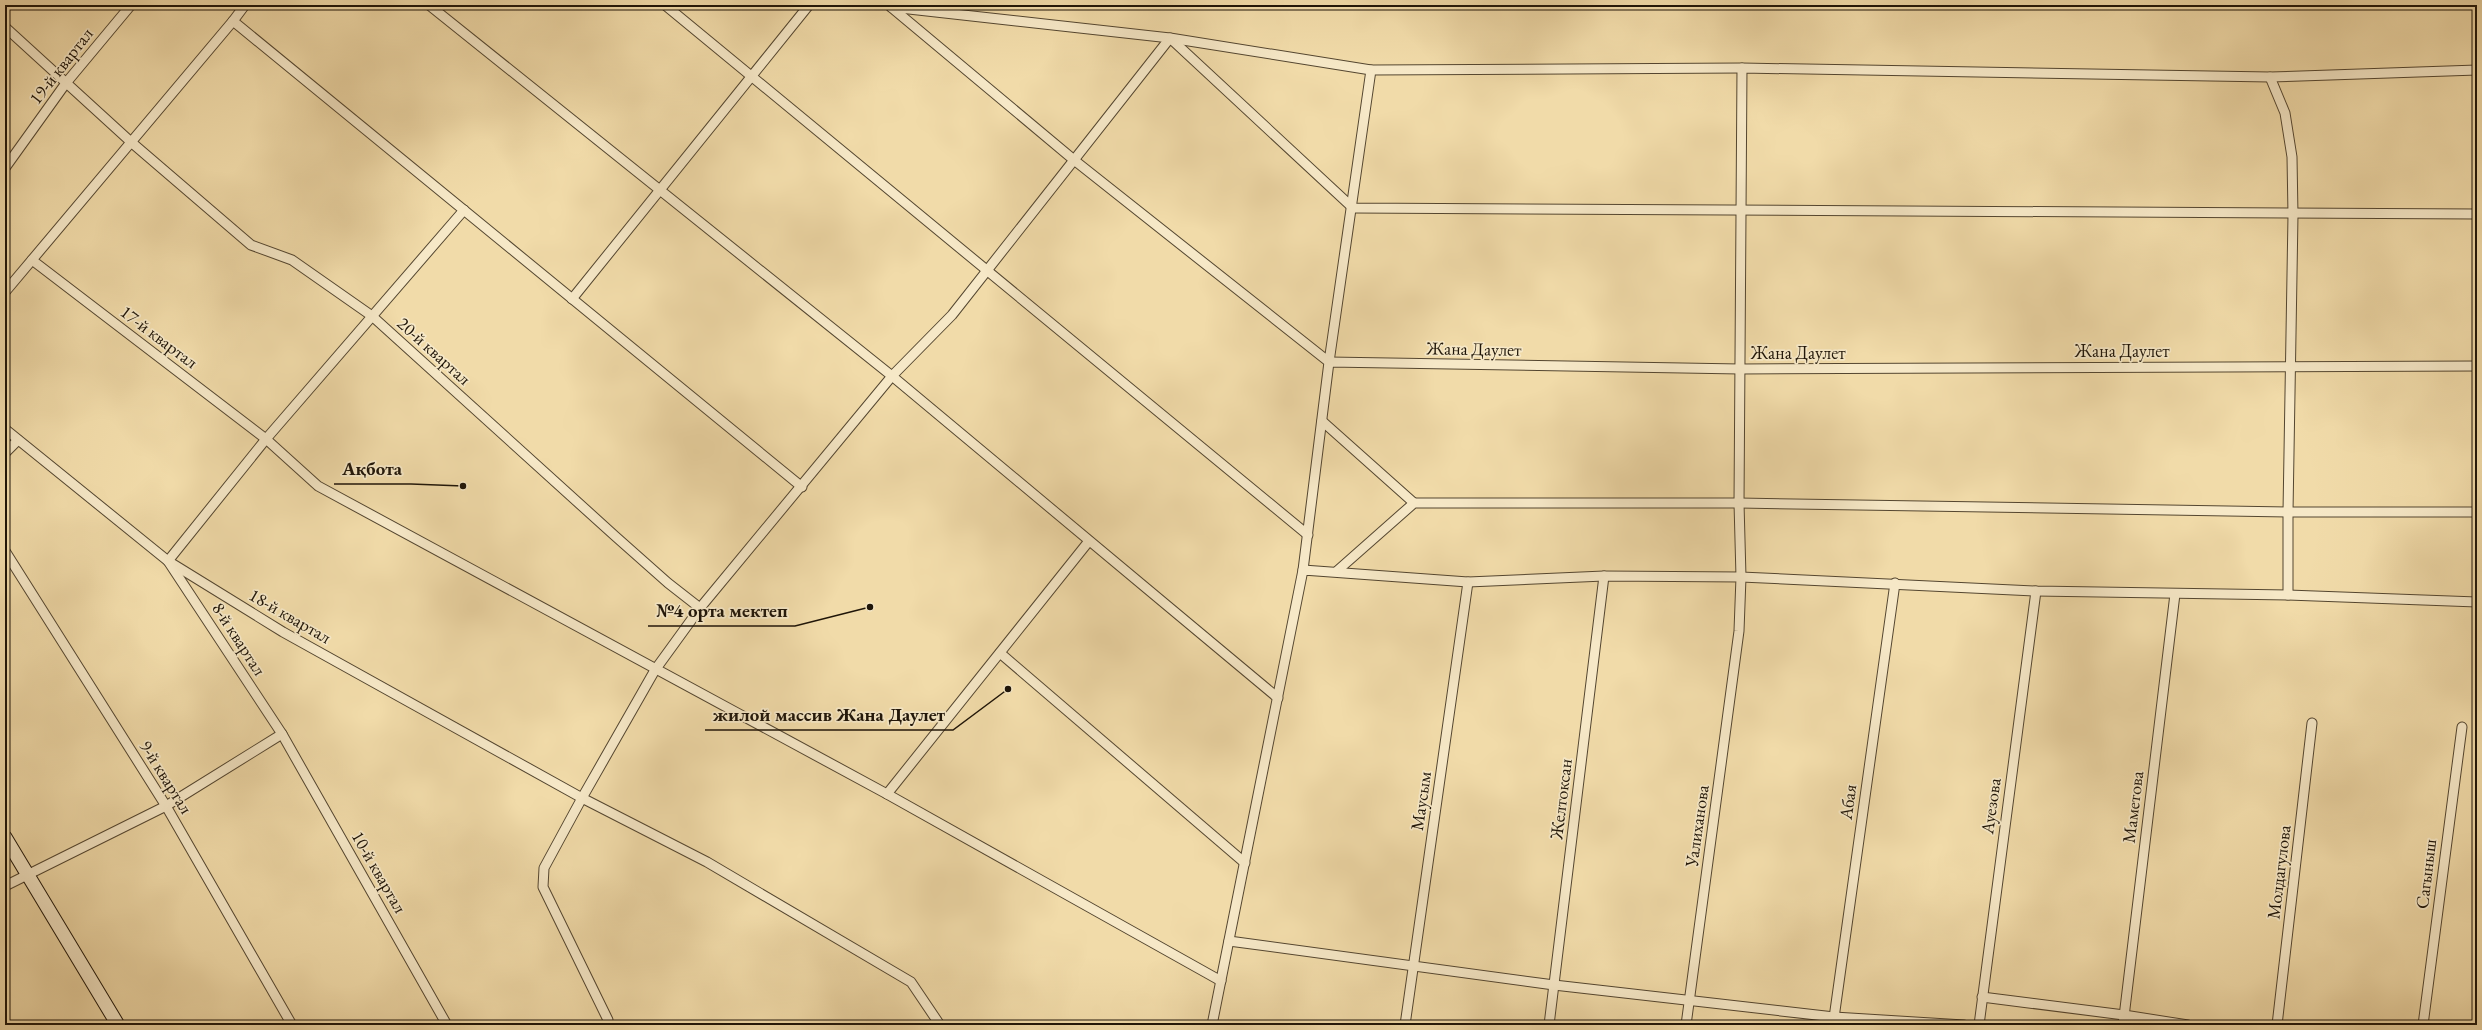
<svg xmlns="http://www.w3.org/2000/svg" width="2482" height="1030" viewBox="0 0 2482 1030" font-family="'EB Garamond',serif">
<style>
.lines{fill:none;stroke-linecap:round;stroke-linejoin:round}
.street-casing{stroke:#544630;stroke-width:11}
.secondary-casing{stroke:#1f1508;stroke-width:15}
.street{stroke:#f6e8c7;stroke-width:9}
.secondary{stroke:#f6e8c7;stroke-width:13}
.labels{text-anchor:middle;stroke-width:3.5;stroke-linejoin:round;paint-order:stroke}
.street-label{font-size:18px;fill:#1f1508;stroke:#f6e8c7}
.leader{fill:none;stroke:#1f1508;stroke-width:1.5}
.callout-dot{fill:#1f1508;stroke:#f6e8c7;stroke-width:1.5}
.callout-label{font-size:19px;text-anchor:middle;font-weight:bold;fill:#1f1508;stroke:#f6e8c7;stroke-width:3.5;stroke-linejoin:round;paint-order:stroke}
</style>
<rect width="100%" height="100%" fill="#f1dba9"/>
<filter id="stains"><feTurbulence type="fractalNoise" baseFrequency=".005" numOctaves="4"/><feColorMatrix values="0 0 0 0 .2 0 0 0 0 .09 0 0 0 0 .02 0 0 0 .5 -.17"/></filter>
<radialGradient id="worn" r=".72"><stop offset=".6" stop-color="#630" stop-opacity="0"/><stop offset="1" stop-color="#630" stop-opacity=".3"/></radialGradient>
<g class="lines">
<defs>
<g id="street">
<path d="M245,5L233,21L802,487"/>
<path d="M429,5L892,376L1278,698"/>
<path d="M665,5L1308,535"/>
<path d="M891,7L1074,160L1329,362L1371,70L1742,68"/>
<path d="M891,7L1170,38L1371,70"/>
<path d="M5,27L131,142L251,245L292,260L372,316L615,536L668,583L700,608"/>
<path d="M2477,70L2270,77L1742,68L1739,503L1741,577L2036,591L2288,595L2477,602"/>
<path d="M2270,77L2285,113L2292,157L2293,215L2288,512V595"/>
<path d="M5,168L66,83L131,5"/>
<path d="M32,260L266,439L318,486L887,794L1089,541"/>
<path d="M5,292L233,21"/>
<path d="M572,299L809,5"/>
<path d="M1322,421L1414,503"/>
<path d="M5,429L168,561L283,632L582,798L707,862L911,982L940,1025"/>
<path d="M5,453L18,440"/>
<path d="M5,551L166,806L292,1025"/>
<path d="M1303,570L1329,362L1740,369L2477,366"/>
<path d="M1337,571L1414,503H1739L2288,512H2477"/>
<path d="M1000,653L1245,863"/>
<path d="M887,794L1221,981"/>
<path d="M5,886L166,806L282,734"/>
<path d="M1229,941L1554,985L1834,1017L1964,1025"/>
<path d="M1982,997L2124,1015L2188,1025"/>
<path d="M447,1025L282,734L168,561L266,439L464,210"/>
<path d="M608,1025V1020L543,887L544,868L582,798L655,670L700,608L892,376L952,315L1170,38L1353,208L2477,214"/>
<path d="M1212,1025L1303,570L1468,582L1604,576L1741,577L1739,631L1686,1025"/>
<path d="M1405,1025L1468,582"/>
<path d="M1549,1025L1604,576"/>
<path d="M1833,1025L1895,583"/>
<path d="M1979,1025L2036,591"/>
<path d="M2123,1025L2175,594"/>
<path d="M2277,1025L2312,723"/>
<path d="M2423,1025L2462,727"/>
</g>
<path id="secondary" d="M5,837L118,1025"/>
</defs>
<use href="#street" class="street-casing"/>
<use href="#secondary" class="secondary-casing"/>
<use href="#street" class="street"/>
<use href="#secondary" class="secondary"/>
</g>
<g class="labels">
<g class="street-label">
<text transform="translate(61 66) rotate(-52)" y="6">19-й квартал</text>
<text transform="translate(159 337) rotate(37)" y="6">17-й квартал</text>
<text transform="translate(1474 349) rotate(1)" y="6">Жана Даулет</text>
<text transform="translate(434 351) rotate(42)" y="6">20-й квартал</text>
<text x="2122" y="357">Жана Даулет</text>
<text x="1798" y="359">Жана Даулет</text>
<text transform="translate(290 616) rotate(30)" y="6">18-й квартал</text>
<text transform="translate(239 639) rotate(57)" y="6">8-й квартал</text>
<text transform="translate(166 777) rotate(58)" y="6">9-й квартал</text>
<text transform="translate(1561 799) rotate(-83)" y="6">Желтоксан</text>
<text transform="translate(1421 801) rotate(-82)" y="6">Маусым</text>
<text transform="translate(1848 802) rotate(-82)" y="6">Абая</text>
<text transform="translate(1991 806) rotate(-82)" y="6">Ауезова</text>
<text transform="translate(2133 807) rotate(-83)" y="6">Маметова</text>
<text transform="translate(1697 826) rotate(-82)" y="6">Уалиханова</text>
<text transform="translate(379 872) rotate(60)" y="6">10-й квартал</text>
<text transform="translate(2279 872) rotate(-83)" y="6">Молдагулова</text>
<text transform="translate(2426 874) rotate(-83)" y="6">Сагыныш</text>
</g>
</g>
<path class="leader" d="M463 486L411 484H334M870 607L795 626H648M1008 689L953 730H705"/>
<g class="callout-dot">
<circle cx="463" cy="486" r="4"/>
<circle cx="870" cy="607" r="4"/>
<circle cx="1008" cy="689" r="4"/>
</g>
<g class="callout-label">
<text x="372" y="475">Ақбота</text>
<text x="722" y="617">№4 орта мектеп</text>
<text x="829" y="721">жилой массив Жана Даулет</text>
</g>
<rect width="2482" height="1030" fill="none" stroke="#f1dba9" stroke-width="20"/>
<rect x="6" y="6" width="2470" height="1018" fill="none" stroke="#1f1508" stroke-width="2"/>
<rect x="10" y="10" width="2462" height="1010" fill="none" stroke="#1f1508"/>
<rect width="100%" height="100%" filter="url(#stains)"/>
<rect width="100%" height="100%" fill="url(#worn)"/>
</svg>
